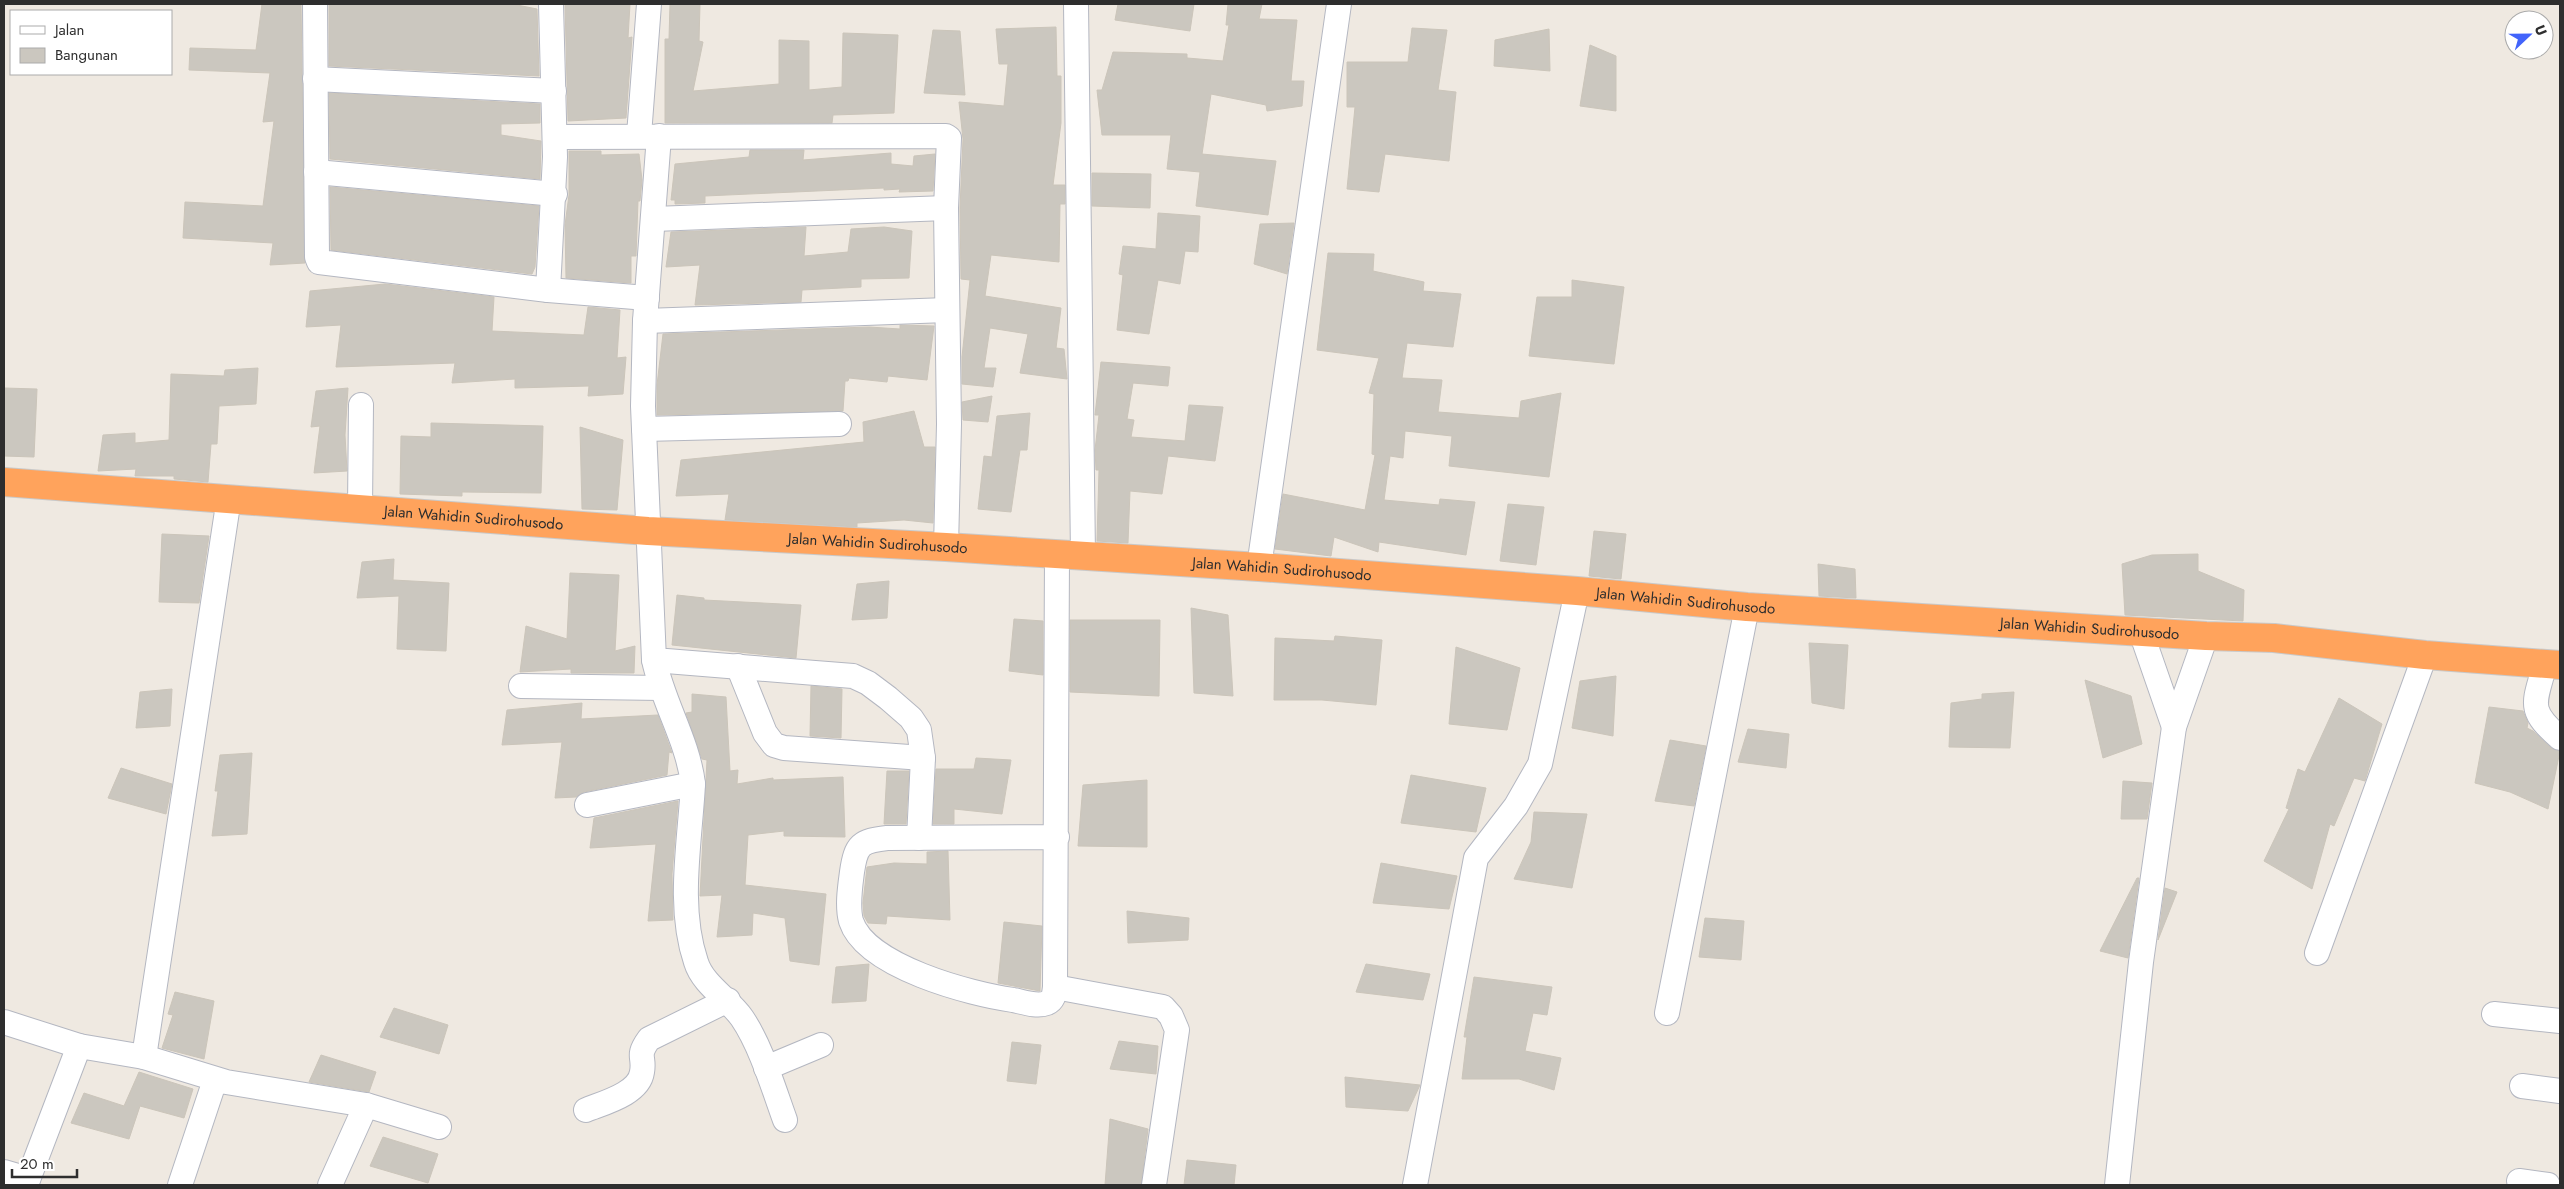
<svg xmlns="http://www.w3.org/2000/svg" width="2564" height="1189" viewBox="0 0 2564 1189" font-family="Jost,sans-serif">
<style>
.building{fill:#cbc7bf;stroke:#cbc5ba}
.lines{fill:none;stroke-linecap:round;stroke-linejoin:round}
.minor-casing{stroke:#b4b7c1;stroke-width:26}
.highway-casing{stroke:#c9c9c9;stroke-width:30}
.minor{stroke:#fff;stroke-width:24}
.highway{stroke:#ffa35c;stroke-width:28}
.labels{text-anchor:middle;stroke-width:5;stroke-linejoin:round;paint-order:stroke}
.street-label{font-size:15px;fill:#2e2e2e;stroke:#fff}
</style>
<rect width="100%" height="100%" fill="#efe9e1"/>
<g class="building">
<path d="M262,4H301L305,263L270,265L273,243L183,238L185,202L263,206L274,121L263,122L270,73L189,70L190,48L256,50Z"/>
<path d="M329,4H512L537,9L539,76L329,66Z"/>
<path d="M565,4H630L628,38L632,37L626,118L568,121Z"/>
<path d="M670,4H700L699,41L703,42L693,91L779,84V40L809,41V90L842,87L843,33L898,35L894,113L833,115L832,123H665V39H669Z"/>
<path d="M1118,4H1194L1190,31L1115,20Z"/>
<path d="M1228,4H1262L1259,19L1297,20L1291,81H1304L1302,106L1267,111L1266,105L1211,94L1202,154L1276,161L1268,215L1196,206L1200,172L1167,169L1171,135H1102L1097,90H1102L1113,52L1187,54V58L1223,61L1229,25H1226Z"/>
<path d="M1056,27L1057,76H1061V123L1053,185H1065V204H1060L1059,262L991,255L985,296L1061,308L1056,348L1064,349L1067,379L1020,373L1028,334L990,328L984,368H996L993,387L962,384V357L970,280L961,279L960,208L963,139L959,102L1004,106L1008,64H999L996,29Z"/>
<path d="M1412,28L1447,30L1438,90L1456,92L1449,161L1385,154L1379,192L1347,189L1355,107H1347V62H1408Z"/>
<path d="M1549,29L1550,71L1494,66L1495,40Z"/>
<path d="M933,30L960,31L965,95L924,93Z"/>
<path d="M1590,45L1616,56V111L1580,106Z"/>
<path d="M329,93L540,104V123L501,124V135L541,141L540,179L330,159Z"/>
<path d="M750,150H804L803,160L891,153V164L913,166L914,156L935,154L933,191L899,192L900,189L884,190V188L705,196V203L675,204V200H671L675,164L749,157Z"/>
<path d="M569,151H601V155L639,154L642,180L640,201H638L636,256H631V283L566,278L565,225L569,195Z"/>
<path d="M1092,173L1151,174L1150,208L1092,206Z"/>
<path d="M330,187L539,206L535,267L532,274L331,250Z"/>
<path d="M1158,213L1200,216L1198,252L1185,251L1180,284L1158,280L1149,334L1117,330L1123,275L1119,274L1123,246L1156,249Z"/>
<path d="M1294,223L1287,274L1254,264L1260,224Z"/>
<path d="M806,227L804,256L848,252L851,229L884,227L912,231L909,278L861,279V287L802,290L801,302L695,305L700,265L666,267L671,232Z"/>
<path d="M1328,253L1374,254L1373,271L1424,282L1423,291L1461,294L1453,347L1407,343L1402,378L1442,380L1438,412L1519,418L1521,401L1561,393L1549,477L1449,466L1452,436L1405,431L1403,458L1390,456L1384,500L1439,505L1440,499L1475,502L1466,555L1379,542L1378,552L1334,537L1331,556L1275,549L1283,494L1365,510L1375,455L1372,454L1374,394L1369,393L1379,358L1317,350Z"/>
<path d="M1572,280L1624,287L1614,364L1529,356L1537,297H1572Z"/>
<path d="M385,284L494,297L492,331L584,335L588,307L620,310L617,358L626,357L623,394L588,396L589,386L515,388V379L452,383L455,363L336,367L341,325L306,327L310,291Z"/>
<path d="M900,325L934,326L927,380L888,376L887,382L849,378L848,381H845L843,411L657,415V385L663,334L869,327L900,329Z"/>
<path d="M1101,362L1170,367L1168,386L1133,383L1127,419L1134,420L1131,437L1185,441L1189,405L1223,407L1215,461L1168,456L1162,494L1130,491L1128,543L1097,541L1099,470H1096L1095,450L1099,415H1095Z"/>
<path d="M258,368L256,404L219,406L217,444H211L208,482L174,479V476H135L136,469L98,471L103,435L135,433V443L169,440L171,374L224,376L225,370Z"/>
<path d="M4,388L37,389L34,457L4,456Z"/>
<path d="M348,388L345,435L347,471L314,473L320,426L311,427L316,391Z"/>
<path d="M992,396L988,422L963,420L962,402Z"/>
<path d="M914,411L924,447H935L933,523L904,520L857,523V527L725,520L729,494L676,496L681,460L864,442L863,422Z"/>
<path d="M1030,413L1027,450H1020L1011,512L978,509L984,456L992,457L997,416Z"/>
<path d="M431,423L543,426L541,493L462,492V496L400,494L401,436L431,437Z"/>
<path d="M580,427L623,440L617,510L582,509Z"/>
<path d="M1508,504L1544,507L1536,565L1500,561Z"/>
<path d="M1594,531L1626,534L1621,579L1589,576Z"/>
<path d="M162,534L209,536L199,603L159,602Z"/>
<path d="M2198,554V571L2244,590L2243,621L2125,615L2122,564L2152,555Z"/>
<path d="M394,559L393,580L449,583L446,651L397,649L399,596L357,598L362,562Z"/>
<path d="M1818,564L1855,569L1856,598L1819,596Z"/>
<path d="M570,573L619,575L615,651L635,646L634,673H571V669L520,672L526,626L567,639Z"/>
<path d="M889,581L887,618L852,620L857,584Z"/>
<path d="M677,595L704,598V600L801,605L796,658L672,645Z"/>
<path d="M1191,608L1228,615L1233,696L1194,693Z"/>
<path d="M1014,619L1043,621V675L1009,671Z"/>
<path d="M1070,620H1160L1159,696L1070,692Z"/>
<path d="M1335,636L1382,640L1376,705L1322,700H1274L1275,638L1334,641Z"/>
<path d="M1809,643L1848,645L1844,709L1812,703Z"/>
<path d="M1456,647L1520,668L1507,730L1449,724Z"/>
<path d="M1616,676L1613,736L1572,728L1580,681Z"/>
<path d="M2085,680L2131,696L2142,744L2103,758Z"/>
<path d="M811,686L842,689L841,738L810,736Z"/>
<path d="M172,689L170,726L136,728L140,692Z"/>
<path d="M2014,692L2010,748L1949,747L1951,703L1982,699V694Z"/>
<path d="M692,694L726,697L730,771L738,770L737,784L773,778V780L843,777L845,837L784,836V831L748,835L745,885L826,894L819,965L790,961L785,918L753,913L752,935L717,937L722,895L700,896L707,760L702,759L686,713L692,712Z"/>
<path d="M2339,698L2382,724L2365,781L2354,778L2334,826L2330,824L2312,889L2264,861L2289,809L2286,808L2298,769L2305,772Z"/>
<path d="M582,703L581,719L658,715L672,753L669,752L667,775L584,792L576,797L555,798L562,742L502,745L507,710Z"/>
<path d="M2489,707L2523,711L2528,723L2527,728L2533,731L2551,748L2560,751L2548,809L2510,792L2475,783Z"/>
<path d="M1748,729L1789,734L1786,768L1738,762Z"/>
<path d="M1670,740L1706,746L1694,806L1655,801Z"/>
<path d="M252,753L247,834L212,836L218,791H215L220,755Z"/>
<path d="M976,758L1011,760L1002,814L954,809V824H933L936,769H974Z"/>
<path d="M121,768L172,784L166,814L108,798Z"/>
<path d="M887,771H909L906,824H884Z"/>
<path d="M1411,775L1486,788L1476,832L1401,823Z"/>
<path d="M1147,780V847L1078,846L1083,785Z"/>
<path d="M2123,781L2152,783L2147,819H2121Z"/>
<path d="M678,801L672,874L673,920L648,921L656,844L590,848L594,818Z"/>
<path d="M1534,812L1587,814L1572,888L1514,879L1531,842Z"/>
<path d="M948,851L950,920L887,916L886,924L868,923L864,916L863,903L867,867L894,863L927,864V852Z"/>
<path d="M1381,863L1457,876L1449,909L1373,903Z"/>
<path d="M2137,878H2139L2128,958L2100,951Z"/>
<path d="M2165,888L2177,892L2158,940Z"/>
<path d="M1127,911L1189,918L1188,940L1128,943Z"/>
<path d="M1705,918L1744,921L1741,960L1699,957Z"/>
<path d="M1004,922L1042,926L1040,991L998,983Z"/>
<path d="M869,964L866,1001L832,1003L836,967Z"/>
<path d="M1366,964L1430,974L1423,1000L1356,992Z"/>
<path d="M1474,977L1552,987L1547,1015L1533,1013L1525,1051L1561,1058L1554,1090L1519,1079H1462L1467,1037H1464Z"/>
<path d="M175,992L214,1001L204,1059L162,1048L173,1015L168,1014Z"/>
<path d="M394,1008L448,1025L439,1054L380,1037Z"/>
<path d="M1119,1041L1158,1046L1156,1074L1110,1069Z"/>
<path d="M1012,1042L1041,1045L1036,1084L1007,1081Z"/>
<path d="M321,1055L376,1072L369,1092L309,1082Z"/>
<path d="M139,1072L193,1089L184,1118L140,1106L129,1139L71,1123L84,1093L124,1106Z"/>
<path d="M1345,1077L1420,1085L1408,1111L1346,1107Z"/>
<path d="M1110,1119L1148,1129L1141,1185H1105Z"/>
<path d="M383,1137L438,1154L428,1183L370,1166Z"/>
<path d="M1187,1160L1236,1165L1234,1185H1184Z"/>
</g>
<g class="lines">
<defs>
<g id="minor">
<path d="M315,4L317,257L319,262L548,290L647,298"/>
<path d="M1076,4L1083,556"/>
<path d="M315,79L554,91"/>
<path d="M639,135L649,4"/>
<path d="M659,136L645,321L643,406L654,660L853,676L868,683L888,698L911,718L919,730L923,758L919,838"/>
<path d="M555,137L946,136L949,138L946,208L949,424L946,547"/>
<path d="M316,172L555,194"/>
<path d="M654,219L946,208"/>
<path d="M548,290L555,157L551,4"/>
<path d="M645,321L947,310"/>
<path d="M644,429L839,424"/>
<path d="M360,508L361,405"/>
<path d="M1057,555L1055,987C1054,994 1054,1000 1047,1003C1037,1007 1023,1002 1013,1000C971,994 866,967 851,921C847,906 850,887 852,872C856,844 861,841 887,838L1057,837"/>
<path d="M1259,567L1339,4"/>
<path d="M2141,632L2174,727"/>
<path d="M654,660C663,703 688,741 693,784C690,842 677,906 696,962C703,985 729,999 742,1018C761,1046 773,1087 785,1120"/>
<path d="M2545,664C2535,703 2526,709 2560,738"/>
<path d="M738,666L765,733L774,745L784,748L923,758"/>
<path d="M521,686L661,688"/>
<path d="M587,805L693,784"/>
<path d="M2317,953L2425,655"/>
<path d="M1055,987L1163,1007L1171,1016L1177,1030L1154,1185"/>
<path d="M1667,1013L1747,607"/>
<path d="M2494,1014L2560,1021"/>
<path d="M4,1022L79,1046"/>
<path d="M144,1057L226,1082L366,1105L330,1185"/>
<path d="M766,1068L821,1045"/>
<path d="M2522,1086L2560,1091"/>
<path d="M366,1105L439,1127"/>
<path d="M586,1110C603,1103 639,1094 642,1072C645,1056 636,1057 649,1039L728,1000"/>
<path d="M4,1172L28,1179"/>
<path d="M2519,1181L2548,1185"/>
<path d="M26,1185L79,1046L144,1057L229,498"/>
<path d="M180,1185L215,1080"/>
<path d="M1415,1185L1476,858L1516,806L1540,764L1577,591"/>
<path d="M2117,1185L2141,962L2174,727L2206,636"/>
</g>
<g id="highway">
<path id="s1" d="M4,482L648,531L946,547L1259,567L1577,591L1747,607L2206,636L2274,638L2425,655L2560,665"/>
</g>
</defs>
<use href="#minor" class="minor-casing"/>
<use href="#highway" class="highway-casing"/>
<use href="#minor" class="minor"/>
<use href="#highway" class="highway"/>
</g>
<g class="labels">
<g class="street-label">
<text dy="5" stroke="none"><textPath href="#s1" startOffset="471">Jalan Wahidin Sudirohusodo</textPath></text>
<text dy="5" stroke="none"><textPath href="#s1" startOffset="876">Jalan Wahidin Sudirohusodo</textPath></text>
<text dy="5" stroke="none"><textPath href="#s1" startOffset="1281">Jalan Wahidin Sudirohusodo</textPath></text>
<text dy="5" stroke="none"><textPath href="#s1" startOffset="1686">Jalan Wahidin Sudirohusodo</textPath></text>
<text dy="5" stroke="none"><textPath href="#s1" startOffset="2091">Jalan Wahidin Sudirohusodo</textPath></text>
</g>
</g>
<rect width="2564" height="1189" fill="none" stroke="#2e2e2e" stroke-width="10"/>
<rect x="10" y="10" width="162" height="65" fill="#ffffff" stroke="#ababab"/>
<rect x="20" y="26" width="25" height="8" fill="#ffffff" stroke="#ababab"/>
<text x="55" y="35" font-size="15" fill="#2e2e2e">Jalan</text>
<rect x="20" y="48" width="25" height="15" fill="#cbc7bf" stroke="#ababab"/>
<text x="55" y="60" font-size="15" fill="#2e2e2e">Bangunan</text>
<g transform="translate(2529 35) rotate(68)"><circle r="24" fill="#ffffff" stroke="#ababab"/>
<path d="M0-4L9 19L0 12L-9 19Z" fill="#4264fb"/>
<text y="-8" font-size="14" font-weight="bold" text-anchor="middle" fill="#2e2e2e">U</text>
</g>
<path d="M12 1169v8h65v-8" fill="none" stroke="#2e2e2e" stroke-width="2.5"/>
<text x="20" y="1169" font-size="15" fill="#2e2e2e" stroke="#ffffff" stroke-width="4" paint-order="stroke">20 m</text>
</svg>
